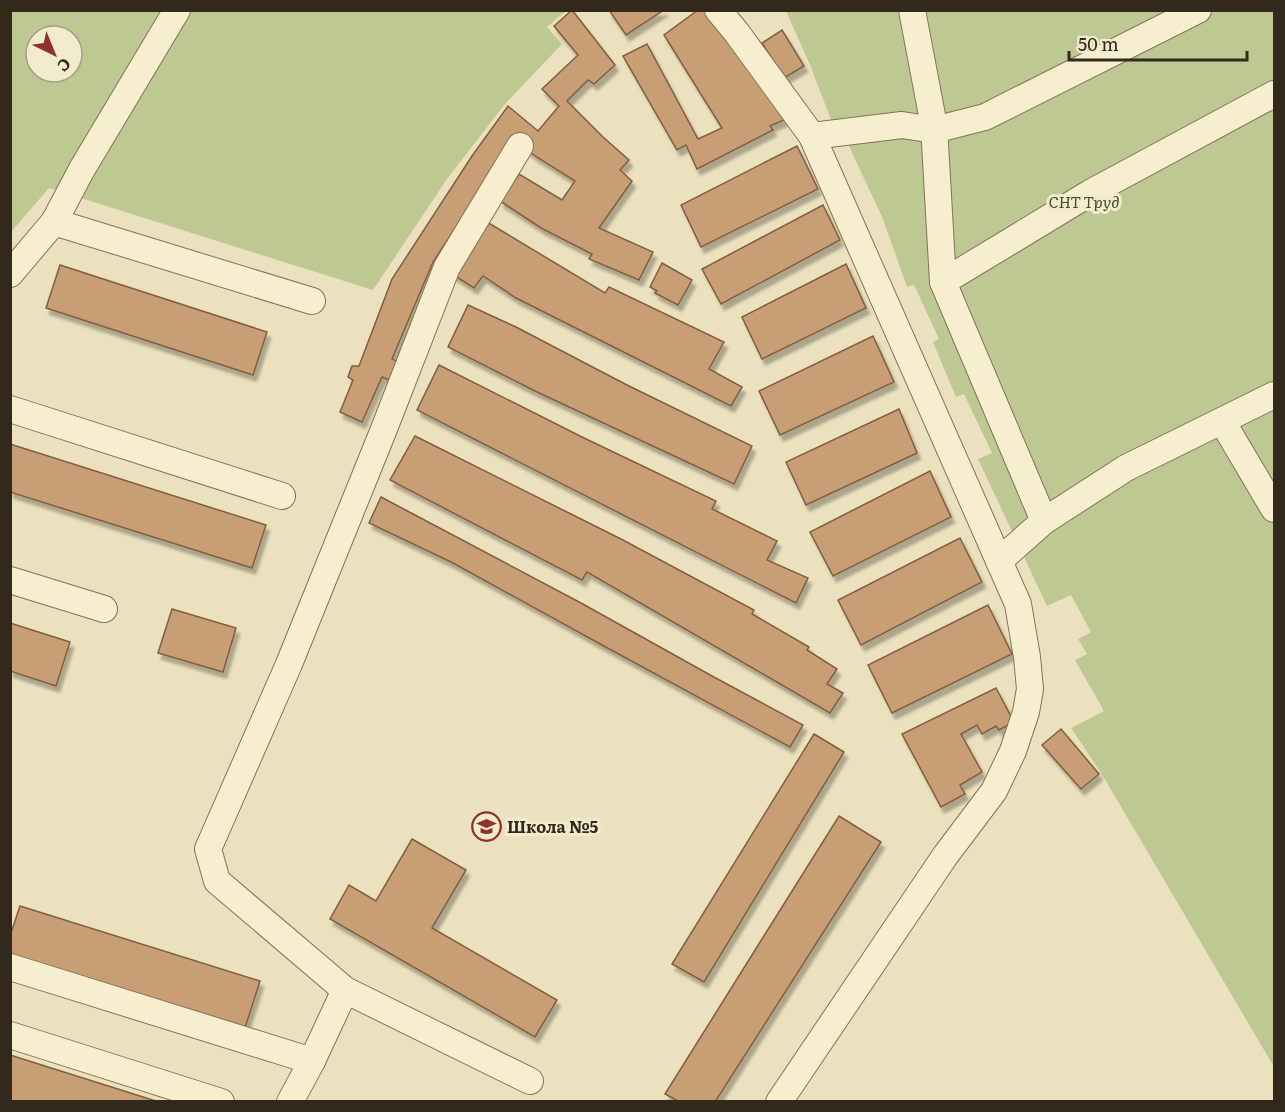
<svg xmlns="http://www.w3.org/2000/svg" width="1285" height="1112" viewBox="0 0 1285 1112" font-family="Literata,serif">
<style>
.green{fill:#bec893;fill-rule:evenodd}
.building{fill:#c89e75;stroke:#805e3f;stroke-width:1.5;filter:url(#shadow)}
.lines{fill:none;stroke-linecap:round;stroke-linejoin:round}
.minor-casing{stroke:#827258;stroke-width:28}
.minor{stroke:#f7eed0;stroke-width:26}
.labels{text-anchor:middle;stroke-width:6;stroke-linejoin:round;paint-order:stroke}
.park-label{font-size:16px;font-style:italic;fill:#404e23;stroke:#f3ebcd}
.poi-label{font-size:16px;font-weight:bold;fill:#32281c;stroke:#f3ebcd;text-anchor:start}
</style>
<defs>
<filter id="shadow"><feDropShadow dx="3.5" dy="6" stdDeviation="1.5" flood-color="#0004"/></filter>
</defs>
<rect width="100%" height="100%" fill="#ebe1be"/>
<g class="green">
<path d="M11,11H566L547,27L562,44L505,104L447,179L373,290L49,188L11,232ZM36,36H72V72H36Z"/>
<path d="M786,11H1274V1067L1103,776L1071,728L1104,711L1075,660L1087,654L1078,639L1091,632L1071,595L1047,606L978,459L992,453L964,394L956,397L933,342L939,339L914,285L907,287L883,219L841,129L835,130L810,65Z"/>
</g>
<g class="building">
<path d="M572,10L615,65L594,84L588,80L567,101L603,137L629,160L620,170L632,181L599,228L653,252L639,280L589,259L592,254L541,228L500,201L519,174L562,200L575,181L535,156L512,138L477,195L433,262L392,359L400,363L392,381L382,377L362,422L340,412L353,380L348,377L352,366H359L392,279L472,156L508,106L538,131L559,106L542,89L578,55L554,26Z"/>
<path d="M609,10H664L626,35Z"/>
<path d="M698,10H707L764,85L784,120L770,126L773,130L697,169L686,145L677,150L623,56L647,44L698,139L722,128L664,35Z"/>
<path d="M782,30L804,66L784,78L762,43Z"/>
<path d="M797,146L818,189L701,247L681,205Z"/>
<path d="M823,205L840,240L721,304L702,269Z"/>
<path d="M487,222L605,293L609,287L724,342L709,369L742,387L731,406L516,298L483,276L474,288L452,274Z"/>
<path d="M662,263L692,280L678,305L655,293L657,291L650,287Z"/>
<path d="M846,264L866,308L762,359L742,317Z"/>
<path d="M60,265L267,332L253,375L46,308Z"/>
<path d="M468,305L516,327L627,385L752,446L734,484L537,392L448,347Z"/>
<path d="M873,336L894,382L780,435L759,391Z"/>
<path d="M439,365L584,438L716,501L712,509L777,541L767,560L808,578L796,603L417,410Z"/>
<path d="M899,409L917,453L806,505L786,462Z"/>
<path d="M415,436L621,539L754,610L752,614L809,647L807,650L837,669L827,684L843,693L830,713L587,572L582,580L390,480Z"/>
<path d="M10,444L266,525L252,568L10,492Z"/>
<path d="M930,471L951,517L833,576L810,532Z"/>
<path d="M381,497L581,603L712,676L803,725L790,747L602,645L453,563L369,523Z"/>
<path d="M960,538L982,582L861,645L838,600Z"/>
<path d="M988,605L1012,654L892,713L868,665Z"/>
<path d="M172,609L236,628L223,672L158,653Z"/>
<path d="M10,623L70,642L56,686L10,671Z"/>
<path d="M996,688L1014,722L999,730L996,726L982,734L977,725L961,734L982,772L960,785L965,794L941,807L902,734Z"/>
<path d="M1061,729L1099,774L1081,789L1042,745Z"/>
<path d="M814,734L844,752L704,982L672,964Z"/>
<path d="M839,816L881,842L715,1102H680L665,1094Z"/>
<path d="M412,839L466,870L432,928L557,1000L535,1037L330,919L349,885L376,901Z"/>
<path d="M20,906L260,981L245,1028L10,954V936Z"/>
<path d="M10,1055L159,1102H13L10,1101Z"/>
</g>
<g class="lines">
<defs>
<g id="minor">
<path d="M718,10L737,33L812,136L1018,604L1027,657L1030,689L1026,712L1013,751L994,791L945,856L779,1102"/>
<path d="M912,10L934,126L943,282L1044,521"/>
<path d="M812,136L902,125L934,130L985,117L1198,10"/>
<path d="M54,222L82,169L177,10"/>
<path d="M10,274L54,222L312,301"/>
<path d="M943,282L1090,193L1274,94"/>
<path d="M10,409L282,496"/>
<path d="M1222,421L1274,509"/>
<path d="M999,561L1044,521L1126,468L1274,395"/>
<path d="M10,580L104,609"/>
<path d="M10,967L312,1061"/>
<path d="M345,990L530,1081"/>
<path d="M10,1035L221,1102"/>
<path d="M290,1102L312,1061L345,990L217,881L208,849L289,664L384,429L447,267L520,146"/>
</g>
</defs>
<use href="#minor" class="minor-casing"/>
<use href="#minor" class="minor"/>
</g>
<defs>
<symbol id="school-ring" viewBox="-11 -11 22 22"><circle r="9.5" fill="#f3ebcd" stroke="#8e322b" stroke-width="1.5"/><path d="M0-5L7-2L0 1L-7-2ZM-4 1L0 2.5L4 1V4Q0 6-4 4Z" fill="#8e322b"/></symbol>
</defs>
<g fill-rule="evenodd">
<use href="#school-ring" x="470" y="810" width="33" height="33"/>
</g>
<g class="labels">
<g class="park-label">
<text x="1084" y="208">СНТ Труд</text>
</g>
<g class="poi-label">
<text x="507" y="833">Школа №5</text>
</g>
</g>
<rect width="1285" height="1112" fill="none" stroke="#32281c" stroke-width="24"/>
<g transform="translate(54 54) rotate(137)"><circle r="28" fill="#f3ebcd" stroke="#a69d86" stroke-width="1.5"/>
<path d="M0-4.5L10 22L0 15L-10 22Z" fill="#8e322b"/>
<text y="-9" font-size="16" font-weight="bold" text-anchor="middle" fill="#32281c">С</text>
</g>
<path d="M1069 51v9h178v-9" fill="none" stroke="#32281c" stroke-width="3"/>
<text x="1078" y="51" font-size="18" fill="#32281c" stroke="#f3ebcd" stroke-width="4.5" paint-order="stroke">50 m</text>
</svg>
